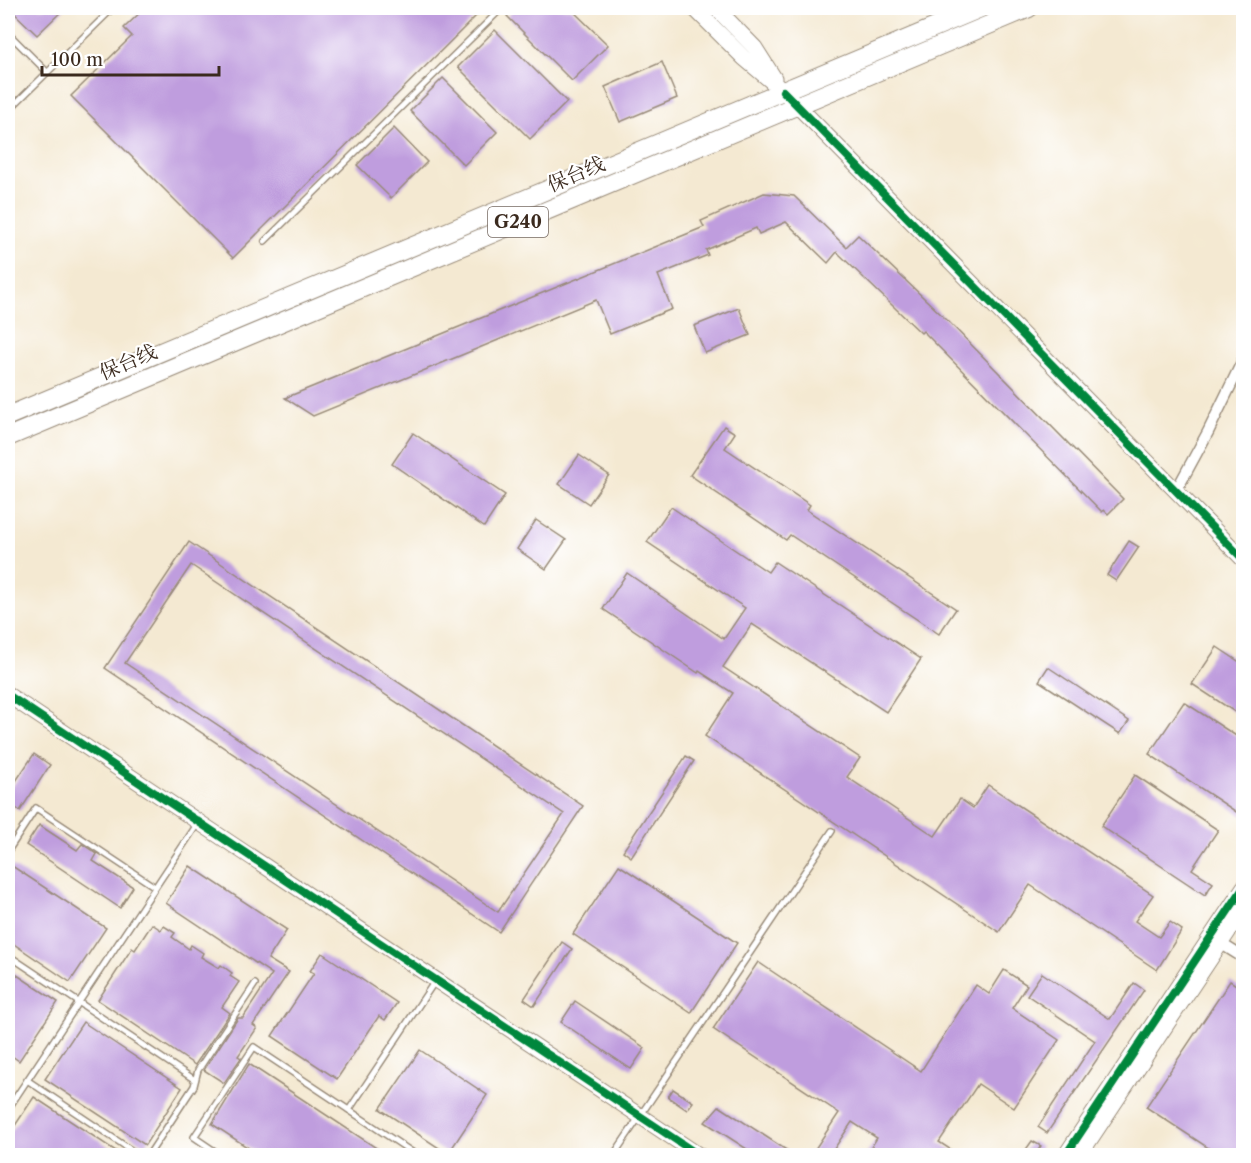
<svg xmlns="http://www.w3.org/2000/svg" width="1251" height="1163" viewBox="0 0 1251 1163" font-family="'Libre Caslon Text','Noto Serif SC',serif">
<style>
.building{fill:#bf9dde;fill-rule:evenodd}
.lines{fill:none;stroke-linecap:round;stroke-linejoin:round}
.lane-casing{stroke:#988a78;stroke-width:8}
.street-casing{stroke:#988a78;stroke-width:13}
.secondary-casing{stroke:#988a78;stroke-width:17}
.highway-casing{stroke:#988a78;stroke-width:20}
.lane{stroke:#fff;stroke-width:5}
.street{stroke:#fff;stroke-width:10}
.secondary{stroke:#fff;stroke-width:15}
.highway{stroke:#fff;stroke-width:18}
.cycleway-casing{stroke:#fff;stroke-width:11}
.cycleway{stroke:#00873e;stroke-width:8}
.labels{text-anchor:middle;stroke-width:4.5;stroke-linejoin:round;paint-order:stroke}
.shield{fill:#fff;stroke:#766a62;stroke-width:1.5}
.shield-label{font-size:18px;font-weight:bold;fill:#3b2a1e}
.street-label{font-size:20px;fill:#3b2a1e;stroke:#fff}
</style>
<rect width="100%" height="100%" fill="#fff"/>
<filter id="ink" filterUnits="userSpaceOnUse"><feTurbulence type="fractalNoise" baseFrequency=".0167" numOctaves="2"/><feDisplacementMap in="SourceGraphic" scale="12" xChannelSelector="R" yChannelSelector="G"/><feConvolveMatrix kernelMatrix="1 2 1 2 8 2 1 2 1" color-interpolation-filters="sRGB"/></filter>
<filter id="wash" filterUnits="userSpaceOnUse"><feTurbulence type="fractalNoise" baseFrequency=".008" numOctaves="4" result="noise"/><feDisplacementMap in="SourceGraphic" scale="24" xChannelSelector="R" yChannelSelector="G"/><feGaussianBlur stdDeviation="1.35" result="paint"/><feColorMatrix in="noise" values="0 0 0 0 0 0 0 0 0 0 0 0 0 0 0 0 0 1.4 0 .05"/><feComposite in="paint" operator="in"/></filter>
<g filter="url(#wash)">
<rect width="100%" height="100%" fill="#f4e9d2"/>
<g id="blocks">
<g class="building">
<path d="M9,8H65L37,35Z"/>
<path d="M145,8H484L233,258L71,96L132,36L124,28Z"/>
<path d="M516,8H570L608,45L572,81L507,16Z"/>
<path d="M495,30L567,102L530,139L458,67Z"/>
<path d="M662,62L677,98L620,122L605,87Z"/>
<path d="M443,78L497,132L464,165L410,111Z"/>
<path d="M394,128L427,162L391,198L357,165Z"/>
<path d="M764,193L794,196L846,247L858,235L947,320L1123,499L1108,514L1104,510L1102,512L923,331L921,333L837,252L828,263L786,222L759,234L756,228L706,250L708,255L658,275L672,309L610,334L596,300L313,416L285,398L704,227L701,221Z"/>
<path d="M739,308L750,335L705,353L694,326Z"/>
<path d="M724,426L735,433L725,448L810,505L807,510L956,609L939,634L790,535L786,540L690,475Z"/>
<path d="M413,433L505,495L484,527L392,464Z"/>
<path d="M579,455L609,475L589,504L559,484Z"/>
<path d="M671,507L768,572L775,562L921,659L886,712L752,624L723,667L860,758L847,777L935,836L960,799L973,808L988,785L1153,895L1135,921L1159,937L1170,922L1182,930L1157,970L1030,885L999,932L705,736L733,693L699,671L698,673L603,609L627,573L724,639L745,608L647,542Z"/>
<path d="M536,520L566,540L546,569L517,549Z"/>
<path d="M1129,541L1139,547L1116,581L1107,575Z"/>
<path d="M189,542L583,806L499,932L105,668ZM191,565L564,814L498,912L125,663Z"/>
<path d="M1217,647L1244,665V718L1192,684Z"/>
<path d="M1048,667L1129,721L1120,734L1039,681Z"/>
<path d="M1184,702L1244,741V817L1149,754Z"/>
<path d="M34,754L50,765L20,811L8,802V785L12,787Z"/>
<path d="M686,756L694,761L631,857L623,851Z"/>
<path d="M1135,775L1218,830L1192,869L1213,883L1205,895L1101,826Z"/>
<path d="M39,825L77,850L82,844L97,854L93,861L133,887L120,908L26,845Z"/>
<path d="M619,865L737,943L691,1013L573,934Z"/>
<path d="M12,866L106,928L70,982L8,940V872Z"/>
<path d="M190,866L287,930L268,959L289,972L253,1025L257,1028L238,1056L241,1058L224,1083L204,1070L238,1018H243L272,974L166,903Z"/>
<path d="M152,924L161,930L164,926L175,933L172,937L189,949L191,945L203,953L201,957L219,968L221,965L232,973L230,976L239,982L222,1007L230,1013L195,1065L98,1000L132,948L135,950Z"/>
<path d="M562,942L572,949L534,1006L524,999Z"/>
<path d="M322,953L397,1003L385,1020L379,1016L337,1079L272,1036L314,973L310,971Z"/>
<path d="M758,962L921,1071L976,985L989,994L1004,970L1027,985L1012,1008L1059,1040L1014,1108L978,1084L939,1142L959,1155H866L877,1138L852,1122L830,1155H811L839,1113L713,1029Z"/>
<path d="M8,969L58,1002L19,1061L8,1053Z"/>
<path d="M1042,973L1110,1019L1134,983L1144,990L1047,1133L1038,1127L1095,1041L1027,995Z"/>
<path d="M1230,981L1244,990V1155H1219L1146,1107Z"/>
<path d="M575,1001L645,1048L631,1069L561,1022Z"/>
<path d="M83,1022L182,1088L145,1145L45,1079Z"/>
<path d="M420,1050L487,1095L448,1154L380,1109Z"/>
<path d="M249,1064L387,1155H259L212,1124Z"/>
<path d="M673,1089L693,1102L687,1110L668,1097Z"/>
<path d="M34,1097L122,1155H8V1136Z"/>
<path d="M719,1106L794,1155H756L705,1122Z"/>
<path d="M1032,1141L1041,1146L1035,1155H1022Z"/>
</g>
</g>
</g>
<g filter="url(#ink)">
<use href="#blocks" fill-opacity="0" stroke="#988a78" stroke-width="1.5"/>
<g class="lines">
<defs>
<g id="lane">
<path d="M8,33L47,72"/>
<path d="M8,111L113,8"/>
<path d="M265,241L502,8"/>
<path d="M8,851L36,808L155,887"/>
<path d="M8,955L195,1080"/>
<path d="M27,1080L140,1156"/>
<path d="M8,1109L198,823"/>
<path d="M349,1110L435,981"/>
<path d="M148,1156L194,1086L198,1070L255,984"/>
<path d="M222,1156L194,1137L254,1047L418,1156"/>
<path d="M613,1156L832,831"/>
</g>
<g id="street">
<path d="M1176,491L1208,432L1244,358"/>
<path d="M1220,943L1244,958"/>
</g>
<g id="secondary">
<path d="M694,8L744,58L783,91L1244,560"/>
<path d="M716,8L755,48L774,78"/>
<path d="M8,695L700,1156"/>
<path d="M1065,1156L1244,887"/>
<path d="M1079,1156L1244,908"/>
</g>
<g id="highway">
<path d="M8,416L981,8"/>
<path d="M8,437L1029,8"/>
</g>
</defs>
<use href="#lane" class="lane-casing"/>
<use href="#street" class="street-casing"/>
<use href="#secondary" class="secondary-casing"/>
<use href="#highway" class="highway-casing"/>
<use href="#lane" class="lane"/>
<use href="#street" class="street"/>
<use href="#secondary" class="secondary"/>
<use href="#highway" class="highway"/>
<defs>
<g id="cycleway">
<path d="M783,91L1244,560"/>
<path d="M8,695L700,1156"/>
<path d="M1065,1156L1244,887"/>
</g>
</defs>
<use href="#cycleway" class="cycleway-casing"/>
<use href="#cycleway" class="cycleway"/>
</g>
</g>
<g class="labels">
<rect class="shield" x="488" y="207" width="60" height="30" rx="4.5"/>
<g class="shield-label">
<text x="518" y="228">G240</text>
</g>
<g class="street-label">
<text transform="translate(576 174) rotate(-23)" y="7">保台线</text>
<text transform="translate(128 362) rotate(-23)" y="7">保台线</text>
</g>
</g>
<rect width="1251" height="1163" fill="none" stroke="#fff" stroke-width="30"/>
<path d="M42 66v9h177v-9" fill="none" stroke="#3b2a1e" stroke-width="3"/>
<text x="51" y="66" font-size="18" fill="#3b2a1e" stroke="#ffffff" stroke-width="4.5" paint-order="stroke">100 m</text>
</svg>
